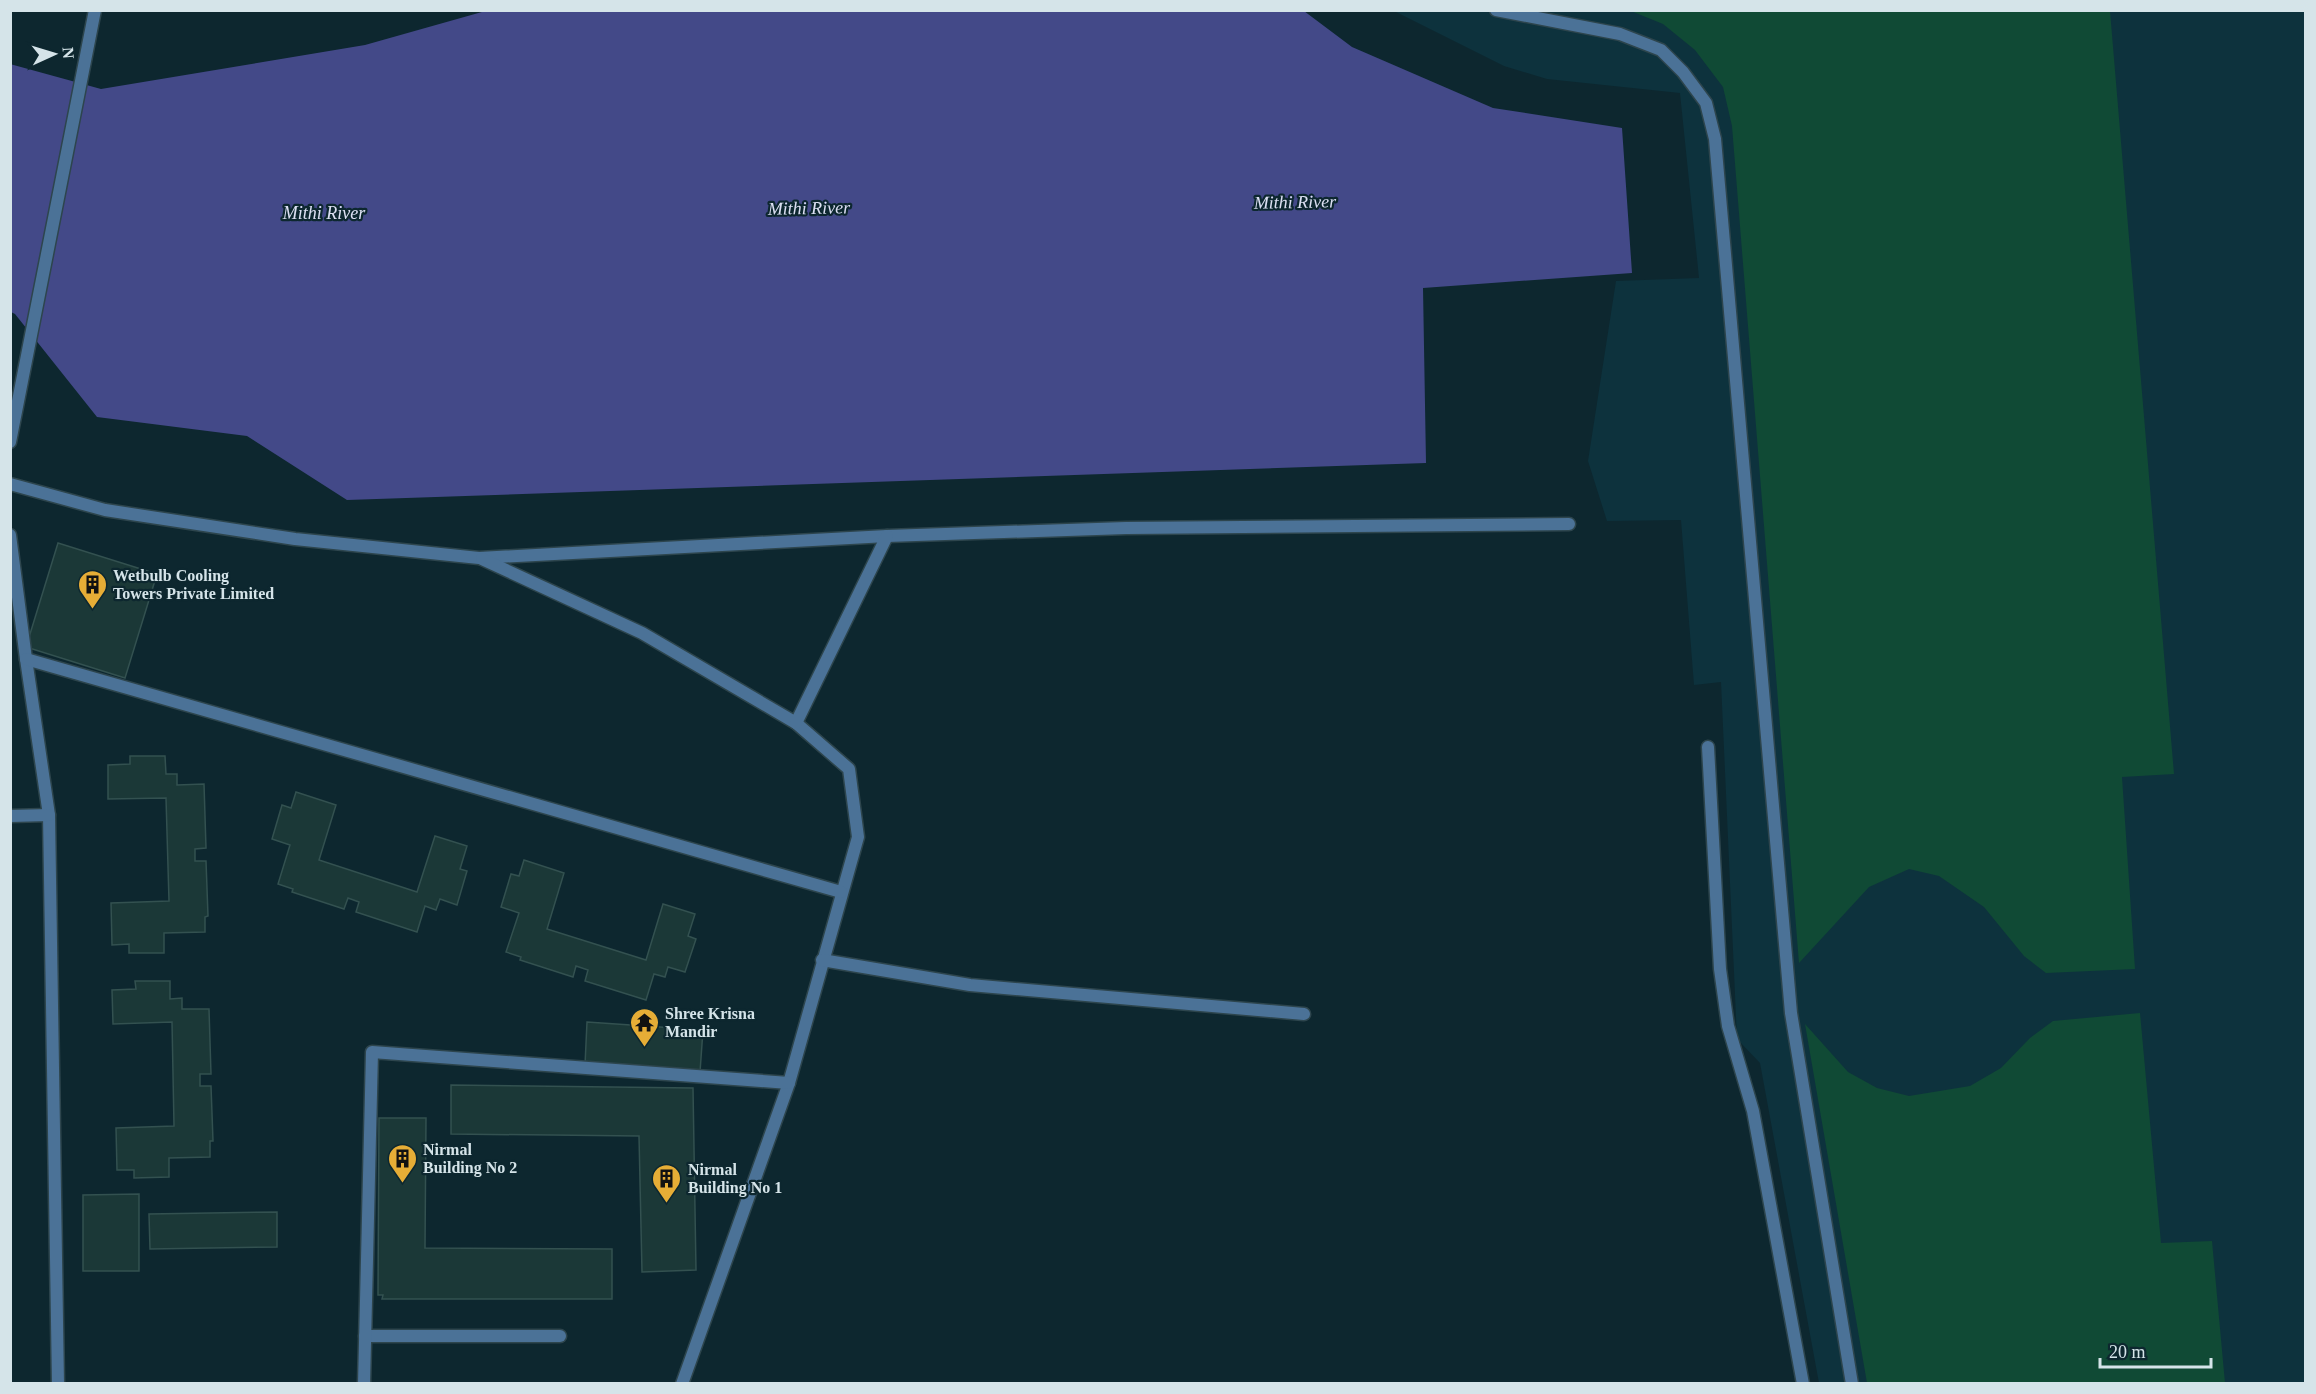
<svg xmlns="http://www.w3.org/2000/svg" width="2316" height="1394" viewBox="0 0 2316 1394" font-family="Georgia,serif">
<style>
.built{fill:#0d323d}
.green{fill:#104a35}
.water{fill:#434988}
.building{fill:#1b3837;stroke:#335150;stroke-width:1.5}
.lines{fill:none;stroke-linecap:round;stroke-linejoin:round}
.service-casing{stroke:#2d454d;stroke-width:15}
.minor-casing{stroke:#2d454d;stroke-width:15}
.service{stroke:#4b7297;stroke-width:12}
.minor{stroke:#4b7297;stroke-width:12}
.labels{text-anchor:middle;stroke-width:4.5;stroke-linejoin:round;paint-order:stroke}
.poi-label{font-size:16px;font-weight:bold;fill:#d5e4e9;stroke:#0d272f;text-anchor:start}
.water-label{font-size:18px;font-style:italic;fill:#dce0f3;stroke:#0d272f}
</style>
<rect width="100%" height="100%" fill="#0d272f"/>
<path class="built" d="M1394,11H2305V1383H1819L1760,1063L1737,1039L1721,682L1694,685L1681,520L1607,521L1588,461L1616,281L1699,278L1680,93L1547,79L1504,66Z"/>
<g class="green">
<path d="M1631,11H2110L2174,774L2122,777L2135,969L2046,973L2024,956L1984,907L1939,876L1909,869L1869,887L1799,963L1732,126L1723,87L1695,50L1663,24Z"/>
<path d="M2140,1013L2161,1243L2212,1241L2225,1383H1867L1805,1024L1848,1072L1877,1088L1909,1096L1970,1086L2001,1068L2030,1038L2053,1021Z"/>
</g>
<path class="water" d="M489,10L1304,11L1352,47L1493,108L1622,128L1632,273L1423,288L1426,463L347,500L247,436L97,417L15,314L11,312L10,64L101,89L365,45Z"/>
<g class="building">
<path d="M58,543L157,574L125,678L26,647Z"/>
<path d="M130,756H165L166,774H177V785L204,784L206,848L195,849V861H206L208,916L205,917V932L164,933V953H129V944L112,945L111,903L169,901L166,798L108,799V765L130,764Z"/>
<path d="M296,792L336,805L319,860L417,892L435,836L467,846L460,869L467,871L457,905L440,899L436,910L425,906L417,932L356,912L359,902L348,898L344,909L292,892L293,889L278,884L290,845L272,839L282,805L291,808Z"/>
<path d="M524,860L564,873L547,929L646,960L663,904L695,914L688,936L696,939L685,972L668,967L665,977L654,974L646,1000L585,981L588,970L576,966L573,977L520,960L521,957L506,952L519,913L501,907L511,874L519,876Z"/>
<path d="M135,981H170V999L182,998V1009H209L211,1074H200V1086H211L213,1141H210V1157L169,1158V1177L134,1178V1170H117L116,1128L174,1126L172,1022L113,1024L112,990L136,989Z"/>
<path d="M587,1022L703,1030L700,1072L585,1065Z"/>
<path d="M451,1085L693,1088L696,1270L642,1272L639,1136L451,1134Z"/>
<path d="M379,1118H426L425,1248L612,1249V1299H382L383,1295H378Z"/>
<path d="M139,1194V1271H83V1195Z"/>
<path d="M277,1212V1247L150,1249L149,1214Z"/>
</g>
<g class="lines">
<defs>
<path id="service" d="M1496,10L1620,34L1661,50L1683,72L1706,103L1715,139L1791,1013L1852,1384"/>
<g id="minor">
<path d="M10,442L95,10"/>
<path d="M10,484L105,510L295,539L479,558L887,536L1126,528L1569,524"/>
<path d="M10,535L26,659L49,815L58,1384"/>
<path d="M482,559L642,633L796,723L849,769L858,837L789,1083L682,1384"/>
<path d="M26,659L841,892"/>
<path d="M796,723L887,536"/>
<path d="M1708,747L1720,969L1728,1026L1753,1111L1803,1384"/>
<path d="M10,816L49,815"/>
<path d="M822,960L970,985L1304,1014"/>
<path d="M365,1336H560"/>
<path d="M364,1384L372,1052L789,1083"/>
</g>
</defs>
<use href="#service" class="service-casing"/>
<use href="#minor" class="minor-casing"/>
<use href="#service" class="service"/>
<use href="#minor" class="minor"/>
</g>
<defs>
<symbol id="building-pin" viewBox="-11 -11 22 30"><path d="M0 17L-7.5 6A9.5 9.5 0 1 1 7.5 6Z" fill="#e6ad36" stroke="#0d272f"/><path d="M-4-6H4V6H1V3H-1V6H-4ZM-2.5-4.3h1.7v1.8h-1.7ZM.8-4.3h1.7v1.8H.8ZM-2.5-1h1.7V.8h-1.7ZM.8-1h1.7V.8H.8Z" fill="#111"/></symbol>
<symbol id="temple-pin" viewBox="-11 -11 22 30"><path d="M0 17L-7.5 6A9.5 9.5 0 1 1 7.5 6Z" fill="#e6ad36" stroke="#0d272f"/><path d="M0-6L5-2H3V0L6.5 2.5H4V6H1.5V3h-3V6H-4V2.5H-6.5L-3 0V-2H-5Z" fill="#111"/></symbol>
</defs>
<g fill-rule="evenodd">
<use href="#building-pin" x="76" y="568" width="33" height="45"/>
<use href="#temple-pin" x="628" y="1006" width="33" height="45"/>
<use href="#building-pin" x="386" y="1142" width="33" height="45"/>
<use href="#building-pin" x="650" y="1162" width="33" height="45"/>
</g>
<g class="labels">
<g class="poi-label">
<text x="113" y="581">Wetbulb Cooling<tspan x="113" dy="18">Towers Private Limited</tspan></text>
<text x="665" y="1019">Shree Krisna<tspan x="665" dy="18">Mandir</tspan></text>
<text x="423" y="1155">Nirmal<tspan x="423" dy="18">Building No 2</tspan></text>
<text x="688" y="1175">Nirmal<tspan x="688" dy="18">Building No 1</tspan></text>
</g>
<g class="water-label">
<text transform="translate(1295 202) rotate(-1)" y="6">Mithi River</text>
<text transform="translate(809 208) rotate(-1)" y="6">Mithi River</text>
<text x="324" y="219">Mithi River</text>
</g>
</g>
<rect width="2316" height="1394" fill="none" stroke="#d5e4e9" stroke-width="24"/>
<g transform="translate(54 54) rotate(86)" stroke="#0d272f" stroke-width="4.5" paint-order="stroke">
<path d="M0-4.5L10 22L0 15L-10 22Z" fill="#d5e4e9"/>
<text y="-9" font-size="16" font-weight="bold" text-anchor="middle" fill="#d5e4e9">N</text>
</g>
<path d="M2100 1358v9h111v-9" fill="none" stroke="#d5e4e9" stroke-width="3"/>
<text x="2109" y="1358" font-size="18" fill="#d5e4e9" stroke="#0d272f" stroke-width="4.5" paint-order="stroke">20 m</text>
</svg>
